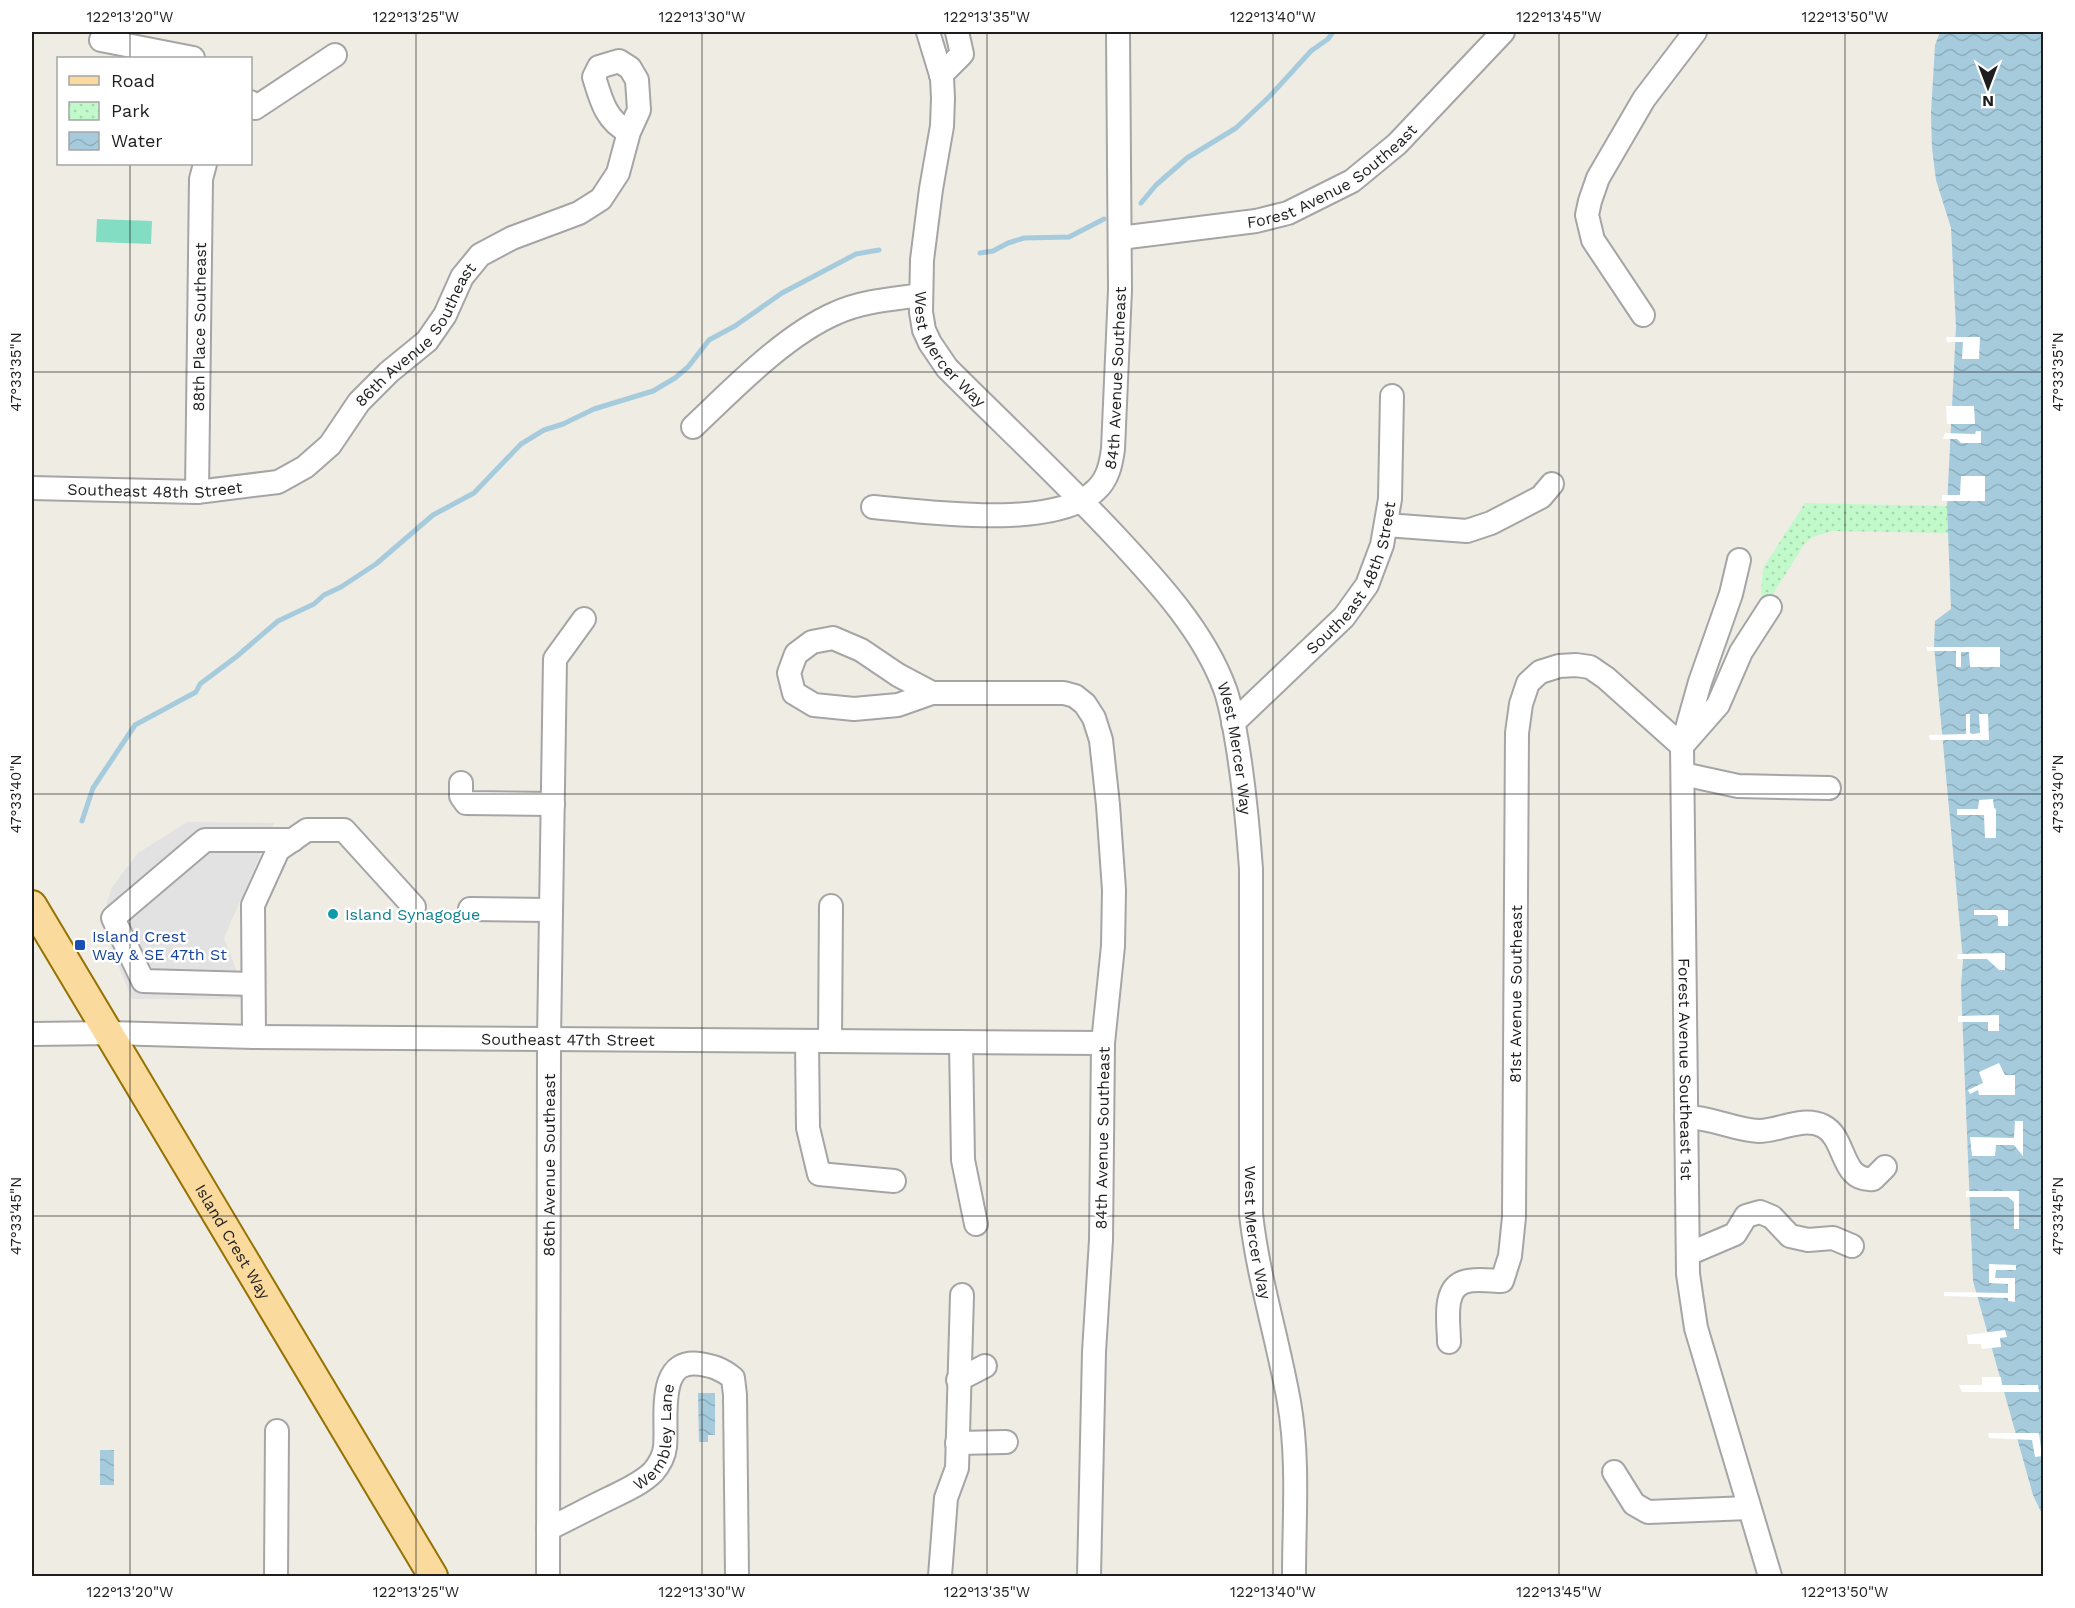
<svg xmlns="http://www.w3.org/2000/svg" width="2075" height="1608" viewBox="0 0 2075 1608" font-family="'Work Sans',sans-serif">
<style>
.park{fill:url(#park-dots)}
.pitch{fill:#82ddc2}
.parking{fill:#e2e2e2}
.water{fill:url(#water-waves)}
.pier{fill:#fff}
.lines{fill:none;stroke-linecap:round;stroke-linejoin:round}
.stream{stroke:#a5cbdc;stroke-width:5}
.minor-casing{stroke:#a5a5a5;stroke-width:26}
.major-casing{stroke:#967202;stroke-width:32}
.minor{stroke:#fff;stroke-width:22}
.major{stroke:#fbda9d;stroke-width:28}
.ticks{fill:none;stroke:#1e1e1e;stroke-width:1.5;stroke-opacity:0.45}
.culture-dot{fill:#0f9aa8;stroke:#fff;stroke-width:2}
.transit-dot{fill:#1a4fb4;stroke:#fff;stroke-width:2}
.labels{text-anchor:middle;stroke-width:5;stroke-linejoin:round;paint-order:stroke}
.street-label{font-size:16px;fill:#1e1e1e;stroke:#fff}
.culture-label{font-size:16px;fill:#0d838f;stroke:#fff;text-anchor:start}
.transit-label{font-size:16px;fill:#164399;stroke:#fff;text-anchor:start}
.neatline{fill:none;stroke:#1e1e1e;stroke-width:2}
.ticks-label{font-size:15px;text-anchor:middle;fill:#1e1e1e}
</style>
<defs>
<pattern id="park-dots" width="8" height="8" patternUnits="userSpaceOnUse" patternTransform="scale(1.5)"><rect width="8" height="8" fill="#c1f9ca"/><path d="M2 2h.1M6 6h.1" fill="none" stroke="#a5d5ad" stroke-width="1.8" stroke-linecap="round"/></pattern>
<pattern id="water-waves" width="16" height="10" patternUnits="userSpaceOnUse" patternTransform="scale(1.5)"><rect width="16" height="10" fill="#a5cbdc"/><path d="M0 5q4-4 8 0t8 0" fill="none" stroke="#8eaebc"/></pattern>
</defs>
<rect width="100%" height="100%" fill="#efece4"/>
<path class="park" d="M1805,503L1947,506L1948,533L1832,531L1813,537L1805,543L1766,605L1761,593L1763,568Z"/>
<path class="pitch" d="M97,219L152,221L151,244L96,242Z"/>
<path class="parking" d="M187,822L274,823L224,938L247,999H132L112,951L105,909L112,887L138,853Z"/>
<g class="water">
<path d="M1940,32H2043V1516L2033,1495L1973,1281L1961,986L1963,960L1934,646L1935,621L1951,609L1947,506L1956,327L1951,228L1936,180L1932,148L1931,113L1935,45Z"/>
<path d="M698,1393H715V1435H708V1442H699Z"/>
<rect x="100" y="1450" width="14" height="35"/>
</g>
<g class="pier">
<path d="M1946,337H1980L1979,359H1962L1963,342H1947Z"/>
<path d="M1946,406H1974L1975,424H1947Z"/>
<path d="M1976,431H1981V443H1961L1957,439H1943L1945,433L1975,434Z"/>
<path d="M1961,476H1985V501H1942V495H1960Z"/>
<path d="M1927,647H2000V667H1970L1969,652H1961V667H1956V651H1927Z"/>
<path d="M1966,714H1970V733L1972,734L1980,733L1979,714H1988L1989,740H1930L1929,735L1966,734Z"/>
<path d="M1993,799L1994,808L1996,809V838H1985L1984,815H1957V809H1978L1979,800Z"/>
<path d="M1974,910H2008V926H1998V917L1996,915H1974Z"/>
<path d="M2005,953V970H1999L1987,959H1957L1958,954Z"/>
<path d="M1999,1015V1031H1988V1022H1958V1016Z"/>
<path d="M1999,1063L2005,1075H2015V1095H1979L1978,1090L1970,1094L1968,1090L1983,1083L1979,1072Z"/>
<path d="M2015,1121H2023V1156L2014,1145H1996L1995,1156H1972L1970,1137L2014,1138Z"/>
<path d="M1966,1191H2019V1229H2014V1202L2008,1197H1966Z"/>
<path d="M1989,1264L2016,1265V1270H1996L1995,1278H2015V1302L2008,1301V1298L1944,1296V1292L2008,1293V1284L1989,1283Z"/>
<path d="M2005,1330L2007,1337L2000,1338L2001,1347L1982,1349L1981,1344H1968L1967,1335Z"/>
<path d="M1982,1377H2001L2002,1385H2038L2039,1392H1962L1959,1385H1982Z"/>
<path d="M1988,1433H2039L2042,1456L2035,1457L2032,1440L1989,1438Z"/>
</g>
<g class="lines">
<g class="stream">
<path d="M1141,203L1156,185L1187,158L1236,128L1269,97L1311,51L1328,39L1333,32"/>
<path d="M980,253L993,251L1008,243L1024,238L1069,237L1104,219"/>
<path d="M82,821L93,788L135,725L196,692L200,684L236,657L278,621L314,604L324,595L341,587L376,564L433,515L474,493L521,444L544,430L563,424L594,409L653,391L675,378L688,367L709,340L735,326L782,293L856,254L879,250"/>
</g>
<defs>
<g id="minor">
<path id="s1" d="M928,32L942,78L943,98L942,126L931,189L922,260L921,312L924,330L930,343L947,368C1004,425 1063,480 1118,539C1159,583 1204,632 1225,689C1231,706 1234,725 1237,743C1244,785 1248,827 1251,869V1214C1258,1278 1278,1339 1289,1402C1299,1459 1294,1519 1294,1576"/>
<path d="M101,40L193,58"/>
<path d="M941,75L962,54L957,32"/>
<path d="M250,102L255,108L335,55"/>
<path id="s2" d="M1120,238L1256,221L1288,213L1352,181L1397,144L1503,32"/>
<path d="M1643,315L1593,240L1587,215L1590,201L1598,178L1644,99L1695,32"/>
<path d="M693,427C733,389 785,335 836,313C862,301 893,299 921,295"/>
<path id="s3" d="M32,488L197,492L278,482L305,467L330,445L359,402L389,372L427,341L445,315L462,277L480,255L512,238L579,213L601,199L618,173L629,132L639,110L637,80L630,68L619,61L599,67L594,77C601,100 606,121 629,132"/>
<path id="s4" d="M197,492L201,179L205,164"/>
<path id="s5" d="M873,507C927,512 1055,530 1096,490C1108,479 1111,464 1113,449L1120,290L1118,32"/>
<path d="M1386,525L1467,531L1491,523L1541,497L1552,484"/>
<path id="s6" d="M1739,560L1731,594L1700,682L1682,746L1688,1274L1696,1328L1770,1576"/>
<path d="M932,693L898,675L861,650L833,638L812,642L796,654L789,673L794,693L814,705L854,709L898,705L932,693H1064L1075,696L1085,704L1094,718L1101,740L1108,805L1114,890L1113,946L1103,1043L1101,1240L1094,1352L1089,1576"/>
<path id="s7" d="M1233,723L1344,617L1367,585L1382,545L1390,499L1392,396"/>
<path d="M1683,774L1738,786L1829,788"/>
<path d="M461,783V796L466,803L553,804"/>
<path d="M470,909L551,910"/>
<path d="M253,984L143,981L113,918L205,840H293"/>
<path id="s8" d="M32,1034L110,1033L254,1037L1103,1043"/>
<path d="M254,1037L253,905L278,850L307,830H344L414,907"/>
<path d="M807,1041L808,1128L819,1174L894,1181"/>
<path d="M830,1041L831,906"/>
<path d="M961,1042L963,1160L976,1224"/>
<path d="M1686,1117C1711,1117 1734,1130 1759,1131C1779,1131 1803,1116 1823,1126C1847,1138 1840,1182 1873,1179L1885,1167"/>
<path d="M1688,1254L1735,1234L1746,1216L1760,1212L1772,1217L1790,1236L1808,1240L1833,1238L1852,1246"/>
<path id="s9" d="M1449,1342C1449,1324 1442,1289 1464,1282C1475,1278 1491,1281 1502,1281L1510,1256L1514,1217L1517,733L1521,704L1528,683L1540,672L1559,666L1576,665L1590,667L1606,678L1682,746L1718,705L1741,652L1770,607"/>
<path d="M958,1380L985,1366"/>
<path d="M957,1443L1006,1442"/>
<path d="M1614,1472L1634,1504L1648,1512L1749,1508"/>
<path id="s10" d="M548,1529C569,1519 589,1508 610,1498C624,1491 641,1484 653,1472C659,1465 664,1456 665,1447C668,1421 655,1357 700,1364C713,1366 722,1369 733,1378L735,1395L737,1576"/>
<path d="M276,1576L277,1431"/>
<path id="s11" d="M548,1576L549,1040L555,659L584,619"/>
<path d="M940,1576L946,1498L957,1468L962,1295"/>
</g>
<g id="major">
<path id="s12" d="M32,905L433,1576"/>
</g>
</defs>
<use href="#minor" class="minor-casing"/>
<use href="#major" class="major-casing"/>
<use href="#minor" class="minor"/>
<use href="#major" class="major"/>
</g>
<path class="ticks" d="M130,32V58M416,32V1576M702,32V1576M987,32V1576M1273,32V1576M1559,32V1576M1845,32V1576M130,164V1576M32,372H2044M32,794H2044M32,1216H2044"/>
<circle class="culture-dot" cx="333" cy="914" r="6"/>
<rect class="transit-dot" x="74" y="939" width="12" height="12" rx="3"/>
<g class="labels">
<g class="street-label">
<text dy="6" stroke="none"><textPath href="#s2" startOffset="226">Forest Avenue Southeast</textPath></text>
<text dy="6" stroke="none"><textPath href="#s4" startOffset="165">88th Place Southeast</textPath></text>
<text dy="6" stroke="none"><textPath href="#s3" startOffset="452">86th Avenue Southeast</textPath></text>
<text dy="6" stroke="none"><textPath href="#s1" startOffset="330">West Mercer Way</textPath></text>
<text dy="6" stroke="none"><textPath href="#s5" startOffset="345">84th Avenue Southeast</textPath></text>
<text dy="6" stroke="none"><textPath href="#s3" startOffset="123">Southeast 48th Street</textPath></text>
<text dy="6" stroke="none"><textPath href="#s7" startOffset="192">Southeast 48th Street</textPath></text>
<text dy="6" stroke="none"><textPath href="#s1" startOffset="834">West Mercer Way</textPath></text>
<text dy="6" stroke="none"><textPath href="#s9" startOffset="393">81st Avenue Southeast</textPath></text>
<text dy="6" stroke="none"><textPath href="#s8" startOffset="536">Southeast 47th Street</textPath></text>
<text dy="6" stroke="none"><textPath href="#s6" startOffset="518">Forest Avenue Southeast 1st</textPath></text>
<text transform="translate(1102 1138) rotate(-89)" y="6">84th Avenue Southeast</text>
<text dy="6" stroke="none"><textPath href="#s11" startOffset="411">86th Avenue Southeast</textPath></text>
<text dy="6" stroke="none"><textPath href="#s1" startOffset="1320">West Mercer Way</textPath></text>
<text dy="6" stroke="none"><textPath href="#s12" startOffset="392">Island Crest Way</textPath></text>
<text dy="6" stroke="none"><textPath href="#s10" startOffset="154">Wembley Lane</textPath></text>
</g>
<g class="culture-label">
<text x="345" y="920">Island Synagogue</text>
</g>
<g class="transit-label">
<text x="92" y="942">Island Crest<tspan x="92" dy="18">Way &amp; SE 47th St</tspan></text>
</g>
</g>
<rect width="2075" height="1608" fill="none" stroke="#ffffff" stroke-width="66"/>
<rect x="57" y="57" width="195" height="108" fill="#ffffff" stroke="#a5a5a5" stroke-width="1.5"/>
<rect x="69" y="76" width="30" height="9" fill="#fbda9d" stroke="#a5a5a5" stroke-width="1.5"/>
<text x="111" y="87" font-size="18" fill="#1e1e1e">Road</text>
<rect x="69" y="102" width="30" height="18" fill="url(#park-dots)" stroke="#a5a5a5" stroke-width="1.5"/>
<text x="111" y="117" font-size="18" fill="#1e1e1e">Park</text>
<rect x="69" y="132" width="30" height="18" fill="url(#water-waves)" stroke="#a5a5a5" stroke-width="1.5"/>
<text x="111" y="147" font-size="18" fill="#1e1e1e">Water</text>
<g transform="translate(1988 87) rotate(180)" stroke="#ffffff" stroke-width="4.5" paint-order="stroke">
<path d="M0-4.5L10 22L0 15L-10 22Z" fill="#1e1e1e"/>
<text y="-9" font-size="16" font-weight="bold" text-anchor="middle" fill="#1e1e1e">N</text>
</g>
<rect x="33" y="33" width="2009" height="1542" class="neatline"/>
<g class="ticks-label">
<text x="130" y="22">122°13'20"W</text>
<text x="416" y="22">122°13'25"W</text>
<text x="702" y="22">122°13'30"W</text>
<text x="987" y="22">122°13'35"W</text>
<text x="1273" y="22">122°13'40"W</text>
<text x="1559" y="22">122°13'45"W</text>
<text x="1845" y="22">122°13'50"W</text>
<text transform="translate(2058 372) rotate(-90)" y="5">47°33'35"N</text>
<text transform="translate(16 372) rotate(-90)" y="5">47°33'35"N</text>
<text transform="translate(2058 794) rotate(-90)" y="5">47°33'40"N</text>
<text transform="translate(16 794) rotate(-90)" y="5">47°33'40"N</text>
<text transform="translate(2058 1216) rotate(-90)" y="5">47°33'45"N</text>
<text transform="translate(16 1216) rotate(-90)" y="5">47°33'45"N</text>
<text x="130" y="1597">122°13'20"W</text>
<text x="416" y="1597">122°13'25"W</text>
<text x="702" y="1597">122°13'30"W</text>
<text x="987" y="1597">122°13'35"W</text>
<text x="1273" y="1597">122°13'40"W</text>
<text x="1559" y="1597">122°13'45"W</text>
<text x="1845" y="1597">122°13'50"W</text>
</g>
</svg>
